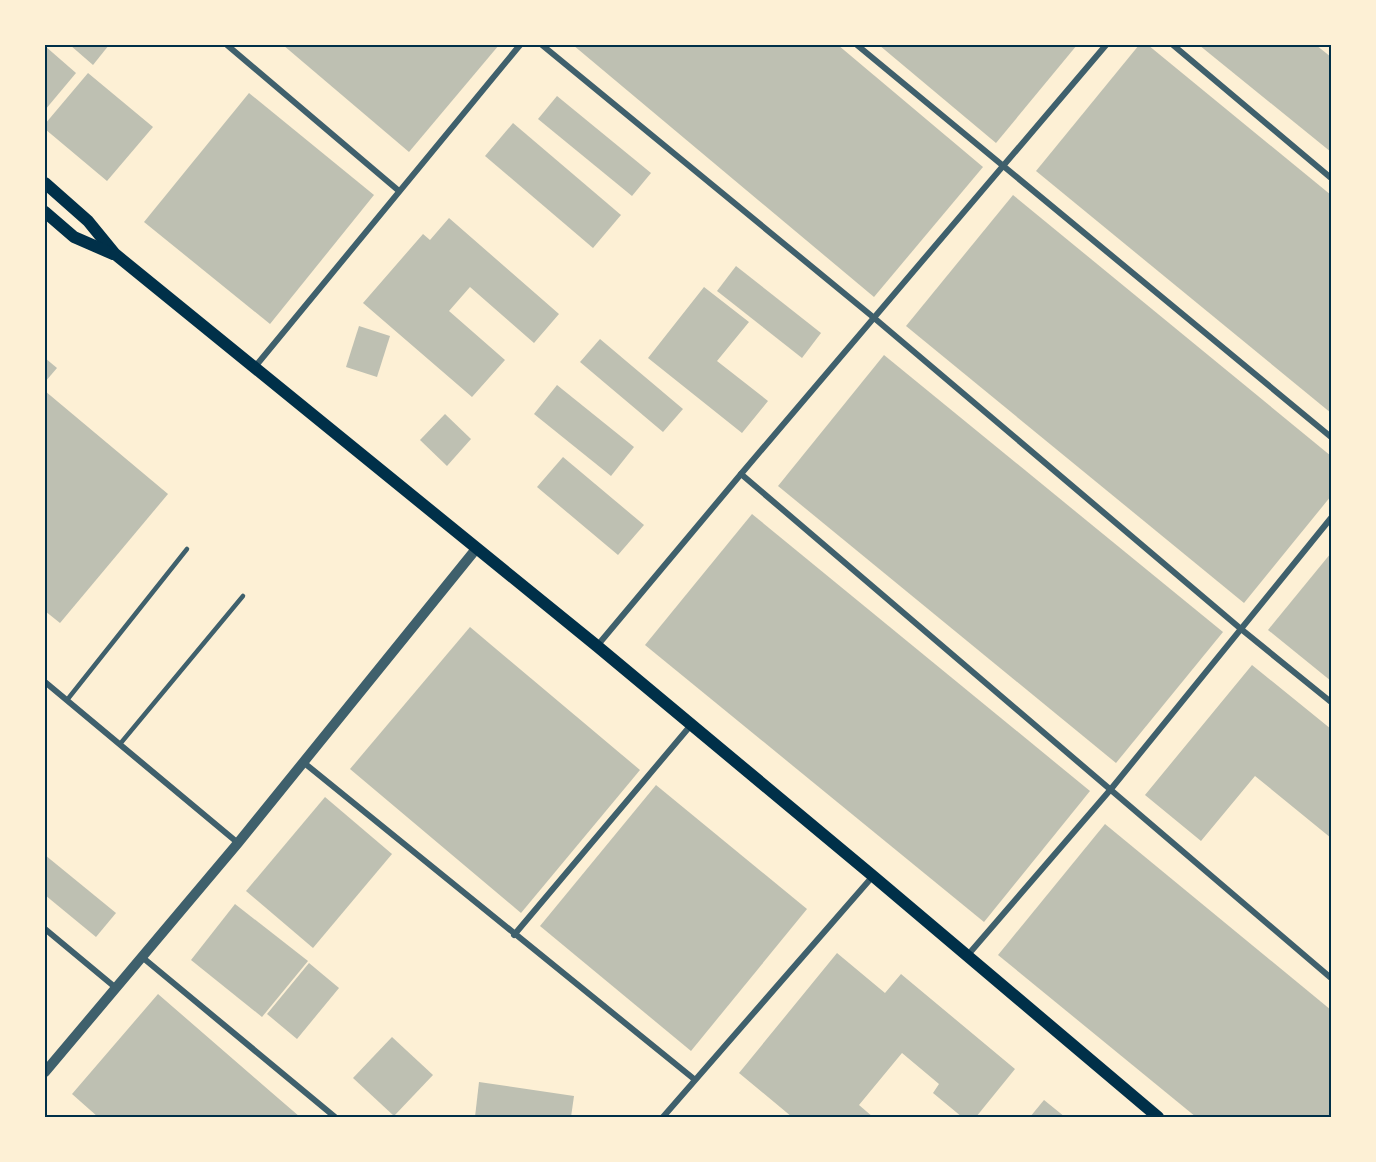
<svg xmlns="http://www.w3.org/2000/svg" width="1376" height="1162" viewBox="0 0 1376 1162" font-family="Ubuntu,sans-serif">
<style>
.building{fill:#bec0b2}
.lines{fill:none;stroke-linecap:round;stroke-linejoin:round}
.service{stroke:#3f606c;stroke-width:4.5}
.minor{stroke:#3f606c;stroke-width:6}
.tertiary{stroke:#3f606c;stroke-width:10}
.secondary{stroke:#003049;stroke-width:12}
.neatline{fill:none;stroke:#003049;stroke-width:2}
</style>
<rect width="100%" height="100%" fill="#fdf0d5"/>
<g class="building">
<path d="M70,45H109L93,65Z"/>
<path d="M283,45H499L409,152Z"/>
<path d="M573,45H838L983,167L874,297Z"/>
<path d="M879,45H1077L996,143Z"/>
<path d="M1139,45H1148L1331,195V413L1036,171Z"/>
<path d="M1199,45H1316L1331,57V152Z"/>
<path d="M45,46L76,73L45,110Z"/>
<path d="M88,73L153,127L107,181L45,129V124Z"/>
<path d="M249,93L374,195L270,324L144,222Z"/>
<path d="M557,96L651,173L632,196L538,119Z"/>
<path d="M513,123L621,215L593,248L485,156Z"/>
<path d="M1013,195L1331,456V496L1244,603L906,326Z"/>
<path d="M449,218L559,314L534,343L470,287L449,311L505,360L472,397L363,303L423,234L430,240Z"/>
<path d="M736,266L821,333L802,358L717,291Z"/>
<path d="M704,287L749,322L717,361L768,401L742,433L648,358Z"/>
<path d="M359,326L390,336L377,377L346,367Z"/>
<path d="M600,339L683,409L663,432L580,362Z"/>
<path d="M884,355L1223,632L1116,763L778,486Z"/>
<path d="M45,358L57,368L45,382Z"/>
<path d="M557,385L634,447L611,476L534,414Z"/>
<path d="M45,391L168,494L60,623L45,611Z"/>
<path d="M445,414L471,439L447,466L420,440Z"/>
<path d="M563,457L644,525L618,555L537,487Z"/>
<path d="M752,514L1090,791L984,922L645,645Z"/>
<path d="M1331,553V681L1268,630Z"/>
<path d="M470,627L640,770L521,913L350,769Z"/>
<path d="M1252,665L1331,729V838L1255,776L1201,841L1145,795Z"/>
<path d="M656,785L807,909L691,1051L540,926Z"/>
<path d="M325,797L392,854L313,948L246,891Z"/>
<path d="M1105,824L1331,1010V1117H1196L998,955Z"/>
<path d="M45,855L116,913L96,937L45,895Z"/>
<path d="M235,904L308,961L262,1017L191,960Z"/>
<path d="M837,953L885,993L901,974L1015,1069L976,1117H962L933,1093L939,1084L902,1053L859,1105L873,1117H792L739,1073Z"/>
<path d="M309,963L339,988L297,1039L267,1014Z"/>
<path d="M158,994L271,1092L300,1117H98L72,1094Z"/>
<path d="M392,1037L433,1075L394,1116L353,1078Z"/>
<path d="M479,1082L574,1096L571,1117H475Z"/>
<path d="M1044,1100L1065,1117H1030Z"/>
</g>
<g class="lines">
<g class="service">
<path d="M67,700L187,549"/>
<path d="M120,744L243,596"/>
</g>
<g class="minor">
<path d="M227,45L399,191"/>
<path d="M542,45L873,317L1241,629L1331,702"/>
<path d="M857,45L1331,437"/>
<path d="M1173,45L1331,178"/>
<path d="M254,368L520,45"/>
<path d="M741,474L1331,978"/>
<path d="M597,646L741,474L1106,45"/>
<path d="M45,682L238,843"/>
<path d="M303,762L694,1079"/>
<path d="M45,929L116,988"/>
<path d="M514,935L691,725"/>
<path d="M967,956L1111,789L1331,518"/>
<path d="M142,957L335,1117"/>
<path d="M663,1117L873,876"/>
</g>
<path class="tertiary" d="M45,1072L238,843L476,549"/>
<g class="secondary">
<path d="M45,183L88,221L115,254L597,646L873,876L1158,1117"/>
<path d="M45,212L74,237L113,254"/>
</g>
</g>
<rect width="1376" height="1162" fill="none" stroke="#fdf0d5" stroke-width="93"/>
<rect x="46" y="46" width="1284" height="1070" class="neatline"/>
</svg>
